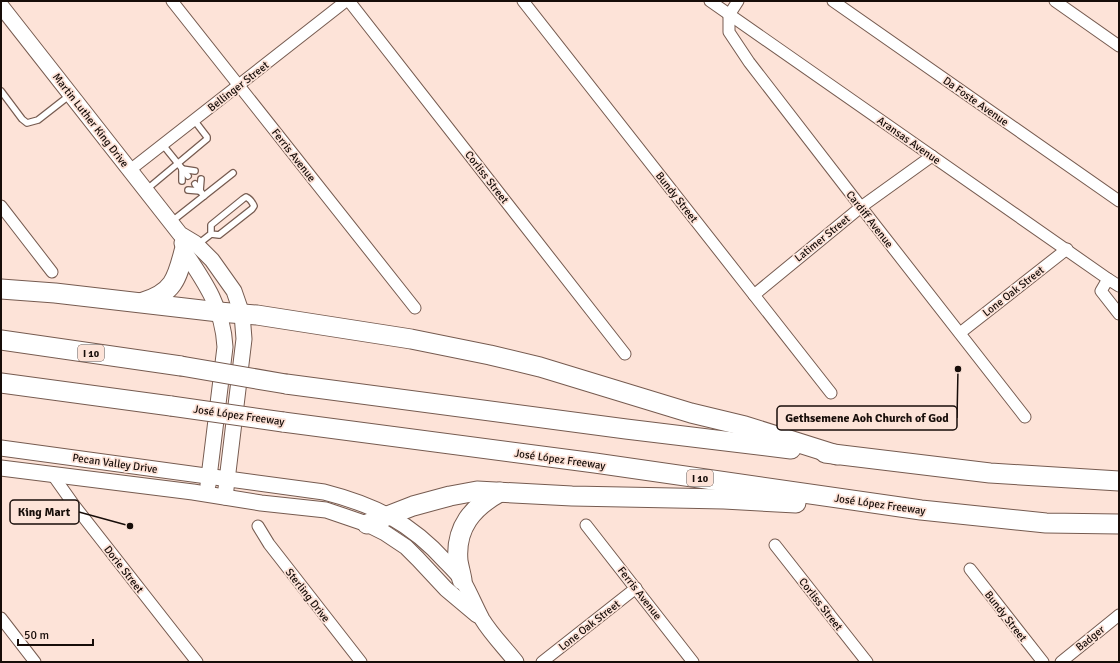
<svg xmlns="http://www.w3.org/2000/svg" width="1120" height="663" viewBox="0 0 1120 663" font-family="Signika,sans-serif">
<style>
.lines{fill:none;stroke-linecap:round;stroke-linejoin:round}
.service-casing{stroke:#765b50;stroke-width:8}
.minor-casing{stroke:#765b50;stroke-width:13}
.secondary-casing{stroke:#765b50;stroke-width:17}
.motorway-casing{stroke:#765b50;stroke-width:21}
.service{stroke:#fff;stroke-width:5.5}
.minor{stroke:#fff;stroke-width:11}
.secondary{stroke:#fff;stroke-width:15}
.motorway{stroke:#fff;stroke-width:19}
.motorway-bridge-casing{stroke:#765b50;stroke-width:21;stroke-linecap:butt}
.motorway-bridge{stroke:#fff;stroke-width:19}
.labels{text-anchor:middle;stroke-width:3.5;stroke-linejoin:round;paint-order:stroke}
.shield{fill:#fde3d8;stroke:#5c4d47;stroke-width:1}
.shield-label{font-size:10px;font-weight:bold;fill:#170d09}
.street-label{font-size:11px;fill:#170d09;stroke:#fde3d8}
.leader{fill:none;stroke:#170d09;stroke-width:1.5}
.callout-dot{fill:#170d09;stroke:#fde3d8;stroke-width:1.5}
.callout{fill:#fde3d8;stroke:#170d09;stroke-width:1.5}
.callout-label{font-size:12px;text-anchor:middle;font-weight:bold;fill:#170d09}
</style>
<rect width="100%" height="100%" fill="#fde3d8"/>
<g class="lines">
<defs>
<g id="service">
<path d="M1,91L22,119L27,123L38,120L70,95"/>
<path d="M163,145L188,176"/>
<path d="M182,169L195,171"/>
<path d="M182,181V169"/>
<path d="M195,184L204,196"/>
<path d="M146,190L207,139V137L194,120"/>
<path d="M188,190L200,191"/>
<path d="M200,191L201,179"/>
<path d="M171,222L233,173"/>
<path d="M197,245L211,234L219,235L252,209L254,206C252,202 251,199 246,197L243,199L211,225V234"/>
</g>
<g id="minor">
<path d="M172,1L415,308"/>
<path d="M349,1L625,354"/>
<path d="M523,1L831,393"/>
<path d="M710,1L1108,279"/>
<path d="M738,1L729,15V32L749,62L861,207L1025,417"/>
<path d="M833,1L1119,201"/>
<path d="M1055,1L1119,46"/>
<path d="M130,170L346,1"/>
<path d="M1,206L52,272"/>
<path d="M1119,286L1108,279L1101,291L1119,314"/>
<path d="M754,295L861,207L932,156"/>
<path d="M960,333L1067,249"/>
<path d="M52,474L74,505L197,662"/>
<path d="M586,525L693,662"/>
<path d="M258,526L269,544L361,662"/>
<path d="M775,545L867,662"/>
<path d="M970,569L1043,662"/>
<path d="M1,618L35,662"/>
<path d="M542,662L636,588"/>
<path d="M1061,662L1119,615"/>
</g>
<g id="secondary">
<path d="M1,6L180,234L195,243L212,260L234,291L242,314L244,339L225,497"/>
<path d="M182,243L184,251C205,282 223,308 225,347L208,485"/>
<path d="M1,448L324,492C375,505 411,523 446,562C452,568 458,574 463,581C470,593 475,606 482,619C491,634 505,648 516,662"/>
<path d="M1,468L193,492L261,503L326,510L367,524L385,533L406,547L418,559L446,589L477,615"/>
</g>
<g id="motorway">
<path d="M1,289L55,293L219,312L257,315L411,339L490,355L540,367L691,413L745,426L837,455"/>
<path d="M143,302C173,293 177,279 184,251"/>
<path d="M1,340L181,366"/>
<path d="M1,383L171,406"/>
<path d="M286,384L626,429L791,449"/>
<path d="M283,422L595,463L921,510L1046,523L1119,524"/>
<path d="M825,453L990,473L1119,481"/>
<path d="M367,524L413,506L450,496L477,491L572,496L724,499L796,503"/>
<path d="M462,580C461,574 459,567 458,561C455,527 473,507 500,492"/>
</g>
</defs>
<use href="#service" class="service-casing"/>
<use href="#minor" class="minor-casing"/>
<use href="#secondary" class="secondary-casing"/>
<use href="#motorway" class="motorway-casing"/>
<use href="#service" class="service"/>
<use href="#minor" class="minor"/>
<use href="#secondary" class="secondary"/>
<use href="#motorway" class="motorway"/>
<defs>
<g id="motorway-bridge">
<path d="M181,366L286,384"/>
<path d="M171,406L283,422"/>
</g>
</defs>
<use href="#motorway-bridge" class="motorway-bridge-casing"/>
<use href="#motorway-bridge" class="motorway-bridge"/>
</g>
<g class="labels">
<g class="shield">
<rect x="78" y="345" width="26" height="16" rx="3"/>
<rect x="687" y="470" width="26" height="16" rx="3"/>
</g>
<g class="shield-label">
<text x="91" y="357">I 10</text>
<text x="700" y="482">I 10</text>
</g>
<g class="street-label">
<text transform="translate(238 86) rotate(-38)" y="4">Bellinger Street</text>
<text transform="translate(976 101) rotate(35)" y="4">Da Foste Avenue</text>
<text transform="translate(91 120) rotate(52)" y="4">Martin Luther King Drive</text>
<text transform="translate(909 140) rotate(35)" y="4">Aransas Avenue</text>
<text transform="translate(294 155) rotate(52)" y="4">Ferris Avenue</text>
<text transform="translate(487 177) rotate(52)" y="4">Corliss Street</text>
<text transform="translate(677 197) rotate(52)" y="4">Bundy Street</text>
<text transform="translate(870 219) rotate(52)" y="4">Cardiff Avenue</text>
<text transform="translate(822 238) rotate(-39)" y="4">Latimer Street</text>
<text transform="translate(1013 291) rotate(-38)" y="4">Lone Oak Street</text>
<text transform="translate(239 415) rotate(8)" y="4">José López Freeway</text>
<text transform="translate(560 459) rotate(8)" y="4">José López Freeway</text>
<text transform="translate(115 463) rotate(8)" y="4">Pecan Valley Drive</text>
<text transform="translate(880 504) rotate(8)" y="4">José López Freeway</text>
<text transform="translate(124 569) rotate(52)" y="4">Dorie Street</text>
<text transform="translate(640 593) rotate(52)" y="4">Ferris Avenue</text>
<text transform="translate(308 595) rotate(52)" y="4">Sterling Drive</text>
<text transform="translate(821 604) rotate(52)" y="4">Corliss Street</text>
<text transform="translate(1006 616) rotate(52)" y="4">Bundy Street</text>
<text transform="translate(589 625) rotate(-38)" y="4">Lone Oak Street</text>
<text transform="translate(1090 638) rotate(-39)" y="4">Badger</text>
</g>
</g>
<path class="leader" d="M958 369L957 418M130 526L79 512"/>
<g class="callout-dot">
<circle cx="958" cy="369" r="4"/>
<circle cx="130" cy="526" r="4"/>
</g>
<g class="callout">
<rect x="777" y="406" width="180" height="24" rx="4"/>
<rect x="10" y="500" width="69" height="24" rx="4"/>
</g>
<g class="callout-label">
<text x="867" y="422">Gethsemene Aoh Church of God</text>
<text x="44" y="516">King Mart</text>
</g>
<rect width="1120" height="663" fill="none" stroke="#170d09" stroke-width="4"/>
<path d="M18 639v6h75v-6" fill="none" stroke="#170d09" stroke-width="2"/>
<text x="24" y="639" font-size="12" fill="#170d09" stroke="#fde3d8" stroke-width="3" paint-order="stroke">50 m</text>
</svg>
